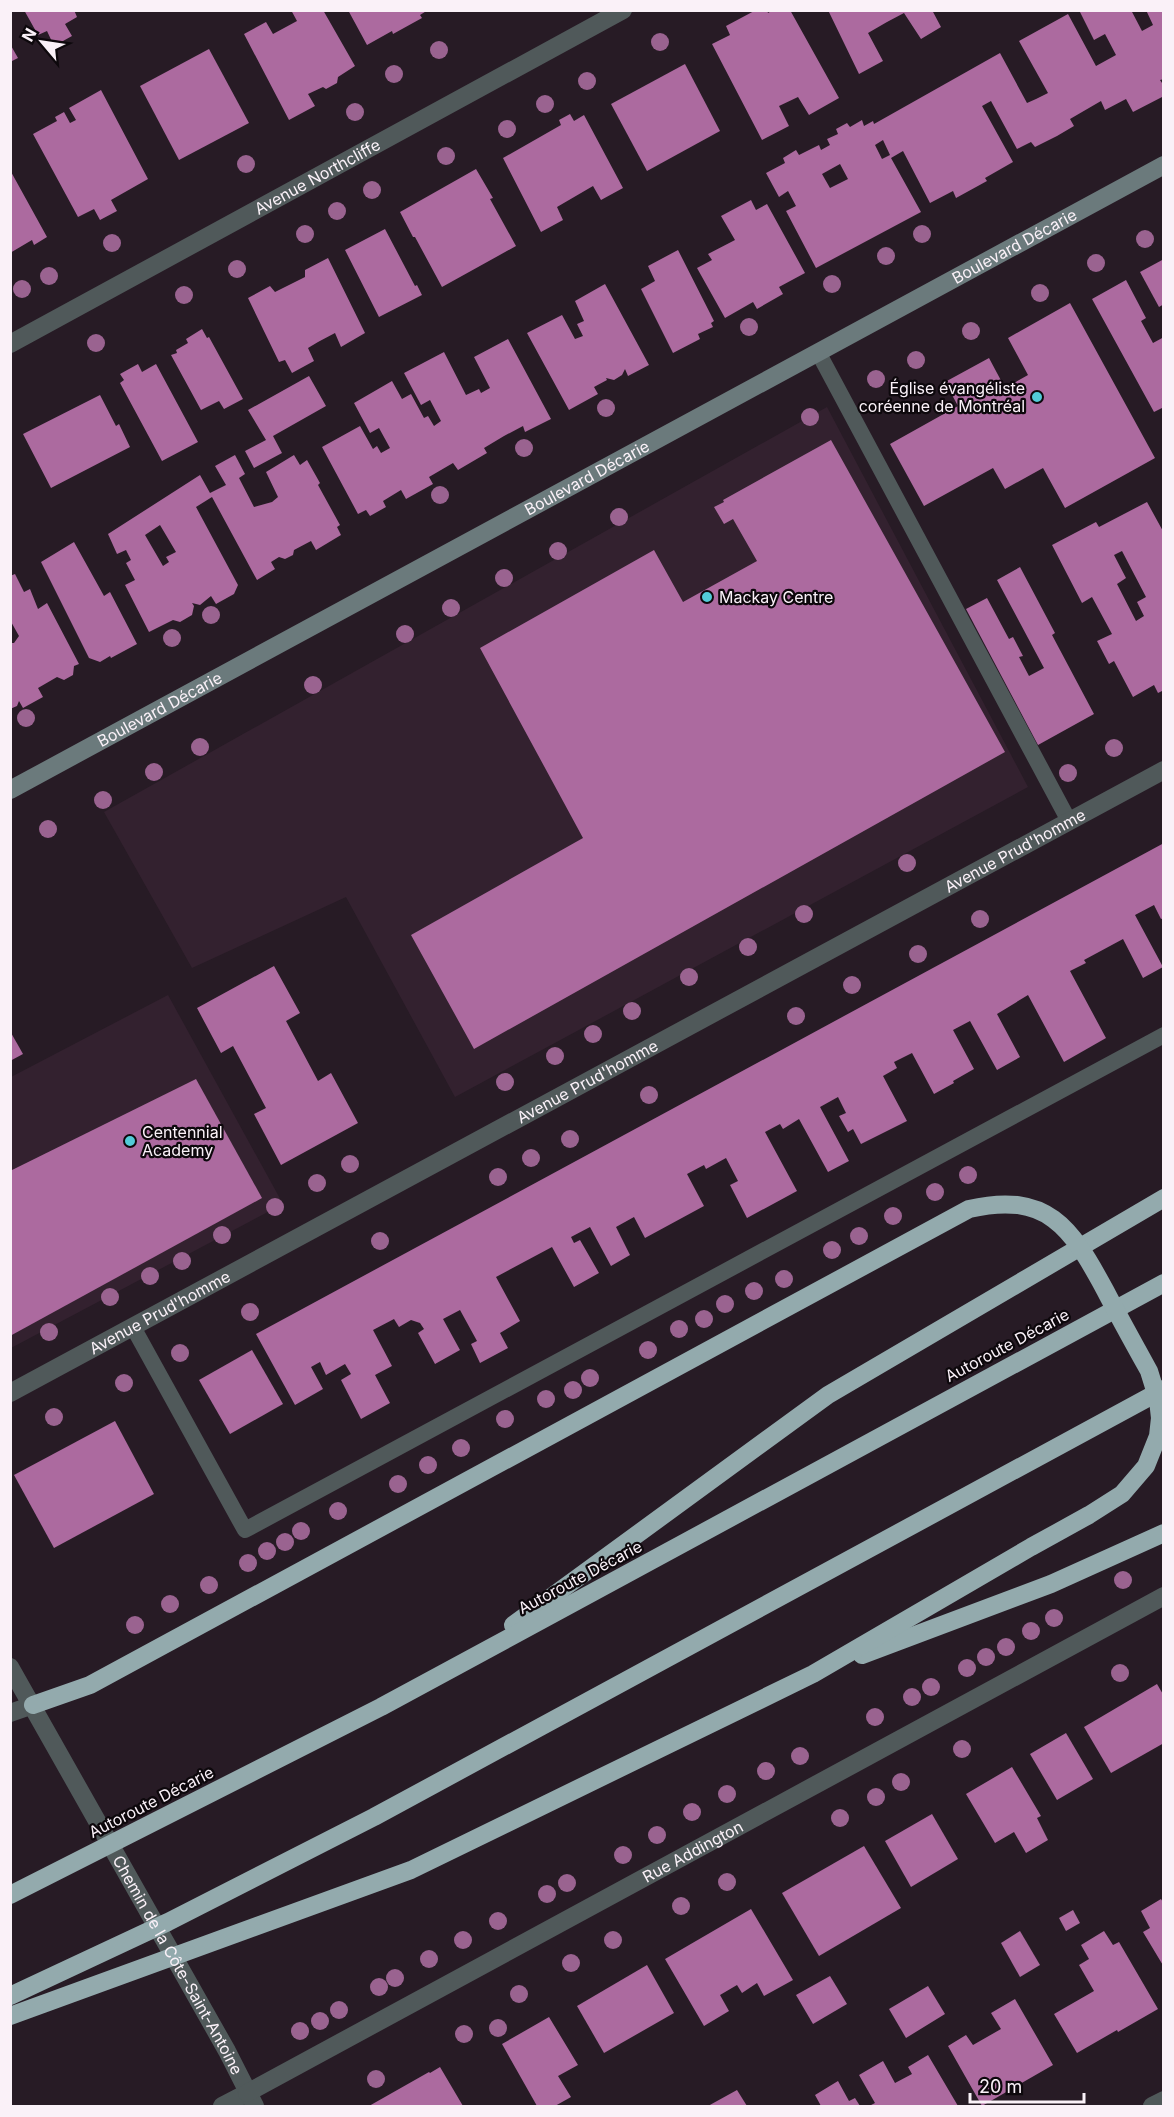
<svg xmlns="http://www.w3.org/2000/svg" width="1174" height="2117" viewBox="0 0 1174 2117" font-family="Inter,sans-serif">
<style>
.built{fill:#33212f}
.building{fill:#ac6a9f;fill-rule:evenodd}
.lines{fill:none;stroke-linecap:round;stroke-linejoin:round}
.service{stroke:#50595a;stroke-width:16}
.minor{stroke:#50595a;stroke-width:18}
.tertiary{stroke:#50595a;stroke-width:18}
.secondary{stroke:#6b7a7c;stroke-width:18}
.motorway{stroke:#93aaad;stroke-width:18}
.tree{fill:#9a6390}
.poi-dot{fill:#52cbd8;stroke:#0d080c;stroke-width:2}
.labels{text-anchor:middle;stroke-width:4.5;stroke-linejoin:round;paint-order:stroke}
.street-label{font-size:16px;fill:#faf1f8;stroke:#0d080c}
.poi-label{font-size:16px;fill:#faf1f8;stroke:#0d080c;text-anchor:start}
</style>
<rect width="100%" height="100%" fill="#271b25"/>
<g class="built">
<path d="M827,407L1028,787L455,1097L346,897L192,968L104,812Z"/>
<path d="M168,995L283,1204L11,1348V1077Z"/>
</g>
<g class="building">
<path d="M24,10H74L77,17L65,24L72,36L54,46L47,31L38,35Z"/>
<path d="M291,10H323L355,66L338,77L337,83L326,89L323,87L308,94L315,106L289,120L244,34L266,22L273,34L297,21Z"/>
<path d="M348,10H428L420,15L422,18L393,34L392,31L367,45Z"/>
<path d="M756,10H767L768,13L773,10H790L839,98L809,115L798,97L779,106L789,126L762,140L712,44L730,35L726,26Z"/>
<path d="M828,10H932L941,27L921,39L904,13L887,22L868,33L883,61L859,74Z"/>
<path d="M1083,10H1131L1142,31L1153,25L1146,10H1164V79L1160,80L1164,86V96L1133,112L1126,99L1105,110L1101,101L1070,119L1074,126L1057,136L1035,147L1031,142L1017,149L991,101L982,106L1013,162L985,178L987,181L956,198L953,191L930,203L903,151L891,158L921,212L816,268L786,211L796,206L788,191L779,197L766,173L785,163L783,158L796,150L799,155L819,145L821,150L830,145L827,139L838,134L836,129L847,123L850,127L862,120L864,126L873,121L874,124L1000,53L1027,103L1036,99L1048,93L1019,41L1068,14L1096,66L1116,55L1105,34L1094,40L1080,12ZM883,140L890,155L882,159L875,145ZM840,164L848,179L830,188L822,174Z"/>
<path d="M10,44L18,58L10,62Z"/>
<path d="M209,49L249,123L179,160L140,86Z"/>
<path d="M685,64L720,131L647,171L611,104Z"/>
<path d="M101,90L148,179L111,200L117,211L100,220L94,209L78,217L33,134L57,121L55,117L64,112L70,123L76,120L69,108Z"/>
<path d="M570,114L574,121L584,115L623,188L601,200L593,186L557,207L563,220L541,232L503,158L561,125L559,120Z"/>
<path d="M476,169L493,198L490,199L516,246L442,287L415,237H413L400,212Z"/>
<path d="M10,170L47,237L34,245L32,240L10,253Z"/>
<path d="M751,200L756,210L767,204L805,273L779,287L783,294L769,302L757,309L753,302L725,318L697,268L712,260L708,254L735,240L721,216Z"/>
<path d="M385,229L415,286L417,285L422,295L379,317L345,250Z"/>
<path d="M678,250L714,321L711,323L713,327L698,334L700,339L673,353L641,289L655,281L648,266Z"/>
<path d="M328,258L365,333L341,347L335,333L318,342L308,348L314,361L292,373L285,360L279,362L248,298L270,286L275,292L305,277V270Z"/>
<path d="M1164,259V304L1159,307L1140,272Z"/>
<path d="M1126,280L1146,318L1141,321L1153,343L1164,337V407L1154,412L1092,299Z"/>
<path d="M605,284L649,365L628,376L625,369L622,375L614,380L606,378L607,380L594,387L598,394L569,410L527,333L562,315L575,339L583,336L577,324L584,321L575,301Z"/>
<path d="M1070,303L1155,458L1065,508L1043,468L1005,489L993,468L924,506L890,444L958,406L945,382L989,358L1005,388L1028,375L1008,338Z"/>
<path d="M202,329L207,338L209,337L243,399L224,409L219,401L201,410L171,355L177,353L176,350L188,343L186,339Z"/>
<path d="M508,339L551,419L525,432L523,426L504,436L484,448L487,453L458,470L453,463L429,477L433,484L406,499L401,490L383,501L386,507L370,516L366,510L358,514L322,447L360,426L373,449L377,446L381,453L390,448L379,428L370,433L354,403L392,381L402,399L411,394L424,418L428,416L434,426L441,421L430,400L421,405L404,373L444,352L466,395L479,389L481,393L490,388L474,357Z"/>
<path d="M138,364L142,372L156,364L198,442L162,461L120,383L124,380L120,374Z"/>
<path d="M309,376L326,406L273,436L282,453L254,468L245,451L266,440L248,410Z"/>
<path d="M100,395L116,426L119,424L130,447L51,488L23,434Z"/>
<path d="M831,440L1005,752L474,1049L411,935L583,838L480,648L654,550L683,602L757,561L733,519L724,524L714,507L724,502L723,500Z"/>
<path d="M235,455L245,474L239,478L254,507L272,502L278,497L266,472L294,455L300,465L307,460L320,483L318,485L340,525L337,527L341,535L316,550L311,541L294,550L293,555L285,559L279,557L271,562L275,569L257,580L212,497L196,507L238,585L234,594L216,604L211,596L200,605L192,603L194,606L192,615L180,622L173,620L149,632L125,585L135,580L126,563L131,560L126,550L117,554L108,534L200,475L210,493L226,485L215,466ZM160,525L176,552L166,557L169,562L163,566L145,535Z"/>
<path d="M1147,502L1164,533V690L1158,693L1154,685L1133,697L1114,661L1109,664L1097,641L1112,634L1092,597L1082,603L1052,545L1096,522L1099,527ZM1122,551L1146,597L1137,602L1144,616L1136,621L1117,584L1126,578L1114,555Z"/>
<path d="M74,542L104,596L110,592L137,644L111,658L110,656L100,662L89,658L41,562Z"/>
<path d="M1020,567L1055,633L1052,635L1094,714L1038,745L966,609L987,598L1009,639L1013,637L1023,656L1019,657L1029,676L1044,668L997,580Z"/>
<path d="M15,574L24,592L30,589L38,609L47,603L79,664L74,666L73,675L64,680L57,677L38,688L43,697L23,708L19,701L17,706L10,709V643H14L19,636L10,620V576Z"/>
<path d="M1164,843V918L1161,919L1154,905L1135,915L1163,967L1143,978L1123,939L1084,960L1086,963L1070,971L1106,1038L1064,1062L1028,995L997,1014L1020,1057L997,1070L970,1021L953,1030L974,1069L953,1081L954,1083L934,1094L912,1053L894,1062L897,1068L883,1076L907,1121L861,1144L853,1129L848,1132L839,1116L846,1113L838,1097L820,1107L849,1161L828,1172L799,1119L783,1129L780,1124L765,1132L797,1191L747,1218L730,1185L738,1181L726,1158L706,1169L704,1165L687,1174L704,1206L645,1238L634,1217L616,1227L630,1255L611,1266L590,1227L571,1237L574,1243L580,1240L599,1273L574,1287L552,1247L496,1277L520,1321L500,1333L508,1348L480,1363L471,1344L477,1341L460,1310L443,1319L460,1350L435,1364L418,1333L424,1329L420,1323L411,1320L399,1327L394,1319L373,1330L392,1366L375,1375L390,1403L361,1419L341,1380L351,1374L345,1364L326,1375L320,1362L311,1367L323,1389L295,1405L256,1334Z"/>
<path d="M274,966L300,1013L286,1021L318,1081L331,1073L358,1123L281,1165L254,1114L266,1108L233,1046L221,1053L197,1008Z"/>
<path d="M10,1031L23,1054L10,1061Z"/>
<path d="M196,1079L262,1198L10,1336V1171Z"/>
<path d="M252,1350L283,1404L230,1434L199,1380Z"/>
<path d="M115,1421L154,1494L54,1548L14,1475Z"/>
<path d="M1157,1684L1164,1696V1743L1111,1773L1084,1727Z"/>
<path d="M1066,1733L1093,1779L1057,1800L1030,1754Z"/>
<path d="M1012,1767L1041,1816L1037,1818L1048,1840L1026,1853L1014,1832L995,1843L966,1794Z"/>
<path d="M932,1814L958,1859L911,1887L885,1841Z"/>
<path d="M864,1846L901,1908L819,1956L782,1893Z"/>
<path d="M1161,1899L1164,1904V1967L1143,1932L1150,1928L1141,1911Z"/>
<path d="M751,1909L793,1980L764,1996L757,1983L742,1993L737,1985L720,1995L729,2011L704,2026L665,1959Z"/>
<path d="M1073,1910L1080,1923L1066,1931L1059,1918Z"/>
<path d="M1020,1931L1040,1965L1020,1977L1001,1943Z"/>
<path d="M1104,1931L1113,1945L1119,1942L1158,2009L1118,2032L1117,2030L1077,2053L1054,2014L1094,1991L1079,1965L1089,1959L1081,1945Z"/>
<path d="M647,1965L674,2013L604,2053L577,2006Z"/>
<path d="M830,1976L847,2004L813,2024L796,1995Z"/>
<path d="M928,1986L945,2014L906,2038L889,2009Z"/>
<path d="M1015,1999L1053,2065L982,2106L948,2046L966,2035L973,2045L1001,2029L991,2013Z"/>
<path d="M549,2017L578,2065L558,2076L571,2097L555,2106H537L502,2044Z"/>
<path d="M928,2055L958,2106H869L875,2103L859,2075L883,2061L895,2083L912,2074L908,2067Z"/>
<path d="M440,2067L463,2106H369L429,2072L430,2073Z"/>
<path d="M838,2081L849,2101L855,2098L860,2106H821L815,2095Z"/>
<path d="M737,2090L747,2106H708Z"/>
</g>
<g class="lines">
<g class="service">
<path d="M818,352L1069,821"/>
<path d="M133,1327L245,1530L1164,1035"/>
</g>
<g class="minor">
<path id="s1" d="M10,344L623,10"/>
<path id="s2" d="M10,1393L1164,770"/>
<path d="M10,1713L33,1705"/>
<path d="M222,2106L247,2093"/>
</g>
<g class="tertiary">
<path id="s3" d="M10,1667L227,2051L255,2106"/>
<path id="s4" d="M247,2093L1164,1596"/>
<path d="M1152,2106L1164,2100"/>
</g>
<path class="secondary" id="s5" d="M10,790L1164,165"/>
<g class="motorway">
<path d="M513,1625L828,1395L1164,1198"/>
<path d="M862,1655L1051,1584L1164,1533"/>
<path d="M10,1895L381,1707L1164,1283"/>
<path d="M10,1996L168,1922L374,1817L1164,1389"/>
<path d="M10,2016L411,1870L813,1674L1031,1547L1089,1515L1122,1494L1146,1466L1158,1436L1160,1418L1158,1400L1149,1371C1134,1344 1119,1317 1105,1290C1071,1227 1047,1191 969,1209L90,1685L33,1705"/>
</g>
</g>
<g class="tree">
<circle cx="660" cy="42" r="9"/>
<circle cx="439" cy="50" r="9"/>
<circle cx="394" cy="74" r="9"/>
<circle cx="587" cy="81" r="9"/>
<circle cx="545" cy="104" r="9"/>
<circle cx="355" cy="112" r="9"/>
<circle cx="507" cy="129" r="9"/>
<circle cx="446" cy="156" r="9"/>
<circle cx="246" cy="164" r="9"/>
<circle cx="372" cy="190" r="9"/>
<circle cx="337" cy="211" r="9"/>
<circle cx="305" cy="234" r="9"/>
<circle cx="922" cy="234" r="9"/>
<circle cx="1145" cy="239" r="9"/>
<circle cx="112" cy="243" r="9"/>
<circle cx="886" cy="256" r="9"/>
<circle cx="1096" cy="263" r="9"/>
<circle cx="237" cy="269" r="9"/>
<circle cx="49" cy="276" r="9"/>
<circle cx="832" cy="284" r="9"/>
<circle cx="22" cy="289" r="9"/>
<circle cx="1040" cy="293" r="9"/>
<circle cx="184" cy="295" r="9"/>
<circle cx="749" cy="327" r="9"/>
<circle cx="971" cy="331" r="9"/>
<circle cx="96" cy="343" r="9"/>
<circle cx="916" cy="360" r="9"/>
<circle cx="876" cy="379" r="9"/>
<circle cx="606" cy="408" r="9"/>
<circle cx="810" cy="417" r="9"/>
<circle cx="524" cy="448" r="9"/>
<circle cx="440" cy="495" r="9"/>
<circle cx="619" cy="517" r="9"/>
<circle cx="558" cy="551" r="9"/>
<circle cx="504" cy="578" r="9"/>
<circle cx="451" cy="608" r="9"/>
<circle cx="211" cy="615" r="9"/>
<circle cx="405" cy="634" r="9"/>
<circle cx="172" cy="638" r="9"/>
<circle cx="313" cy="685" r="9"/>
<circle cx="26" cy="718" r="9"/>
<circle cx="200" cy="747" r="9"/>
<circle cx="1114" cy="748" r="9"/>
<circle cx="154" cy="772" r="9"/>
<circle cx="1068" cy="773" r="9"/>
<circle cx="103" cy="800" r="9"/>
<circle cx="48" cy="829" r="9"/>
<circle cx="907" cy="863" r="9"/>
<circle cx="804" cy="914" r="9"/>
<circle cx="980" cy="919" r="9"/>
<circle cx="748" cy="947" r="9"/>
<circle cx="918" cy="954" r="9"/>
<circle cx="689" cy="977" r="9"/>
<circle cx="852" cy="985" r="9"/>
<circle cx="632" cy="1011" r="9"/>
<circle cx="796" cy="1016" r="9"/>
<circle cx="593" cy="1034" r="9"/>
<circle cx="555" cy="1056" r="9"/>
<circle cx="505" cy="1082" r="9"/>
<circle cx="649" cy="1095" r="9"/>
<circle cx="570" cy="1139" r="9"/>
<circle cx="531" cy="1158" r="9"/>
<circle cx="350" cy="1164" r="9"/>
<circle cx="968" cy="1175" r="9"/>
<circle cx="498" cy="1177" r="9"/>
<circle cx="317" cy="1183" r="9"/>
<circle cx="935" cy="1192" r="9"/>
<circle cx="275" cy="1207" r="9"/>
<circle cx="893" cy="1216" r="9"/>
<circle cx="222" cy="1235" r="9"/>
<circle cx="859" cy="1236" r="9"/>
<circle cx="380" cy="1241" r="9"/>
<circle cx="832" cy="1250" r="9"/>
<circle cx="182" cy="1261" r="9"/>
<circle cx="150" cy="1276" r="9"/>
<circle cx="784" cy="1279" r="9"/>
<circle cx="754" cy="1291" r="9"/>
<circle cx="110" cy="1297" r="9"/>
<circle cx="725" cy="1304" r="9"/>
<circle cx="250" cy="1312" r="9"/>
<circle cx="704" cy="1319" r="9"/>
<circle cx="679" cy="1329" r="9"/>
<circle cx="49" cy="1332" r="9"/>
<circle cx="648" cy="1350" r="9"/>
<circle cx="180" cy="1353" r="9"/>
<circle cx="590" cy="1378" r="9"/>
<circle cx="124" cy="1383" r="9"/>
<circle cx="573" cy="1390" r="9"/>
<circle cx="546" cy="1399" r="9"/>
<circle cx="54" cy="1417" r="9"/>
<circle cx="505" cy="1419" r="9"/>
<circle cx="461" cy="1448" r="9"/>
<circle cx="428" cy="1465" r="9"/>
<circle cx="398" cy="1484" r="9"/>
<circle cx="338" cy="1511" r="9"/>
<circle cx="301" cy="1531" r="9"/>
<circle cx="285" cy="1542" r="9"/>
<circle cx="267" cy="1551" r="9"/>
<circle cx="248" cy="1563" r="9"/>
<circle cx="1123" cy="1580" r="9"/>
<circle cx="209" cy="1585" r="9"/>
<circle cx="170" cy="1604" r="9"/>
<circle cx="1054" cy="1618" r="9"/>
<circle cx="135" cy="1625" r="9"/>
<circle cx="1031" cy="1631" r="9"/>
<circle cx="1006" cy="1647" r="9"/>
<circle cx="986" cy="1657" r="9"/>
<circle cx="967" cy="1668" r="9"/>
<circle cx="1120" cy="1673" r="9"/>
<circle cx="931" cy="1687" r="9"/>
<circle cx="912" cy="1697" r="9"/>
<circle cx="875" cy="1717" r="9"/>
<circle cx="962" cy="1749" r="9"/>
<circle cx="800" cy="1756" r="9"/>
<circle cx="766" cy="1771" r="9"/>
<circle cx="901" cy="1782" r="9"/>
<circle cx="727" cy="1794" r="9"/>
<circle cx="876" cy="1797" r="9"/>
<circle cx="692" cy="1812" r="9"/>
<circle cx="840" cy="1818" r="9"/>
<circle cx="657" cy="1835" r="9"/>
<circle cx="623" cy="1855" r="9"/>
<circle cx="727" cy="1882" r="9"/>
<circle cx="567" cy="1883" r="9"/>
<circle cx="547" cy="1894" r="9"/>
<circle cx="681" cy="1906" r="9"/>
<circle cx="498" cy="1921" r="9"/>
<circle cx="463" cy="1940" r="9"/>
<circle cx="613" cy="1940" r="9"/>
<circle cx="429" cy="1959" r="9"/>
<circle cx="571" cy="1963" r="9"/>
<circle cx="395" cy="1978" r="9"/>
<circle cx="379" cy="1987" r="9"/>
<circle cx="519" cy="1994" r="9"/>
<circle cx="339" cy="2010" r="9"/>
<circle cx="320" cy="2021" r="9"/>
<circle cx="498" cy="2028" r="9"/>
<circle cx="300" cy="2031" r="9"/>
<circle cx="464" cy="2034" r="9"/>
<circle cx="376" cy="2079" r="9"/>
</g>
<g class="poi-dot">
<circle cx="1037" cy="397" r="6"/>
<circle cx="707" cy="597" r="6"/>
<circle cx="130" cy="1141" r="6"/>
</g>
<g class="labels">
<g class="street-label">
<text dy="6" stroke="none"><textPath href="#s1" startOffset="350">Avenue Northcliffe</textPath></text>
<text dy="6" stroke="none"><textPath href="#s5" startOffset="1142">Boulevard Décarie</textPath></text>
<text dy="6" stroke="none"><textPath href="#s5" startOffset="656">Boulevard Décarie</textPath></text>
<text dy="6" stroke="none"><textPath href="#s5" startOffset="170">Boulevard Décarie</textPath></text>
<text dy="6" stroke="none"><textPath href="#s2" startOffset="1142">Avenue Prud'homme</textPath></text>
<text dy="6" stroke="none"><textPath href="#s2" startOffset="656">Avenue Prud'homme</textPath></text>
<text dy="6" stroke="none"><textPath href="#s2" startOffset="170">Avenue Prud'homme</textPath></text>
<text transform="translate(1007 1345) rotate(-28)" y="6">Autoroute Décarie</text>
<text transform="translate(580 1577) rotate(-28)" y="6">Autoroute Décarie</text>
<text transform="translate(151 1802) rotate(-27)" y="6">Autoroute Décarie</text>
<text dy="6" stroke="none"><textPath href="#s4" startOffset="507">Rue Addington</textPath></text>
<text dy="6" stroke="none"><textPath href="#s3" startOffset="342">Chemin de la Côte-Saint-Antoine</textPath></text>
</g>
<g class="poi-label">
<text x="1025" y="394" text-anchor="end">Église évangéliste<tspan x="1025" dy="18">coréenne de Montréal</tspan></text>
<text x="719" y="603">Mackay Centre</text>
<text x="142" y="1138">Centennial<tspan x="142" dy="18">Academy</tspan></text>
</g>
</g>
<rect width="1174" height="2117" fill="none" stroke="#faf1f8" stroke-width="24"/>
<g transform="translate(42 42) rotate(299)" stroke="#0d080c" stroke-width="4.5" paint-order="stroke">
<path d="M0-4.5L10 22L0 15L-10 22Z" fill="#faf1f8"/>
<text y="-9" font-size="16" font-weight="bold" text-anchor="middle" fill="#faf1f8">N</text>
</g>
<path d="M970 2093v9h114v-9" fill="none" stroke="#faf1f8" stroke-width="3"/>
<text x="979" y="2093" font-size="18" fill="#faf1f8" stroke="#0d080c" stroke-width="4.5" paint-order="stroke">20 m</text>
</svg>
